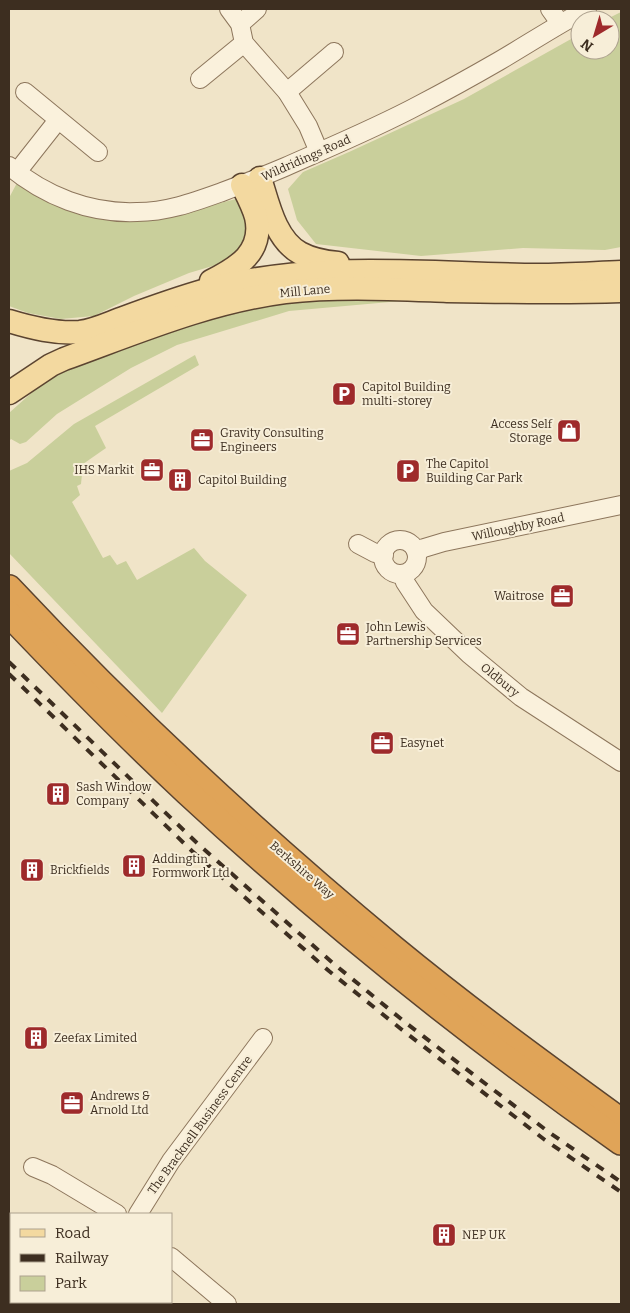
<svg xmlns="http://www.w3.org/2000/svg" width="630" height="1313" viewBox="0 0 630 1313" font-family="Bitter,serif">
<style>
.green{fill:#c9cf9b}
.lines{fill:none;stroke-linecap:round;stroke-linejoin:round}
.minor-casing{stroke:#8d765c;stroke-width:20}
.major-casing{stroke:#5b4430;stroke-width:25}
.highway-casing{stroke:#5b4430;stroke-width:28}
.minor{stroke:#faf1dc;stroke-width:18}
.major{stroke:#f3d9a0;stroke-width:22}
.highway{stroke:#e0a458;stroke-width:25}
.rail{stroke:#3d2e20;stroke-width:4;stroke-dasharray:9 9;stroke-linecap:butt}
.labels{text-anchor:middle;stroke-width:4;stroke-linejoin:round;paint-order:stroke}
.street-label{font-size:12px;fill:#3d2e20;stroke:#f7eed8}
.poi-label{font-size:12px;fill:#3d2e20;stroke:#f7eed8;text-anchor:start}
</style>
<rect width="100%" height="100%" fill="#f0e4c8"/>
<g class="green">
<path d="M621,12V247L605,250L523,248L421,256L316,244L297,220L288,189L303,172L349,152L464,99L580,34V50H610V20H605Z"/>
<path d="M18,181L63,204L192,210L240,198L252,233L236,259L189,273L134,296L94,316L61,319L28,313L9,306V198Z"/>
<path d="M281,300L401,301L289,311L177,345L131,368L57,414L26,442L20,444L11,439L9,441V413L47,379L114,346L212,316Z"/>
<path d="M195,355L199,365L95,426L106,448L83,464L81,484L77,486L80,495L72,502L103,558L110,555L117,565L126,561L137,580L194,548L205,561L247,595L162,713L9,553V471L27,463L74,424Z"/>
</g>
<g class="lines">
<defs>
<g id="minor">
<path d="M229,9L240,24L244,43L287,92L308,126L319,152"/>
<path d="M550,9L560,23"/>
<path d="M240,24L257,9"/>
<path d="M200,79L244,43"/>
<path d="M25,92L98,152"/>
<path d="M287,92L334,52"/>
<path d="M9,166C45,196 90,214 137,212C167,212 194,202 222,192C243,184 264,176 285,167C330,147 376,128 419,105C446,91 473,76 499,61C528,44 557,25 587,9"/>
<path d="M17,172L58,120"/>
<circle cx="400" cy="557" r="17"/>
<path d="M358,544L375,553L384,555"/>
<path d="M416,551L424,548L444,542L621,505"/>
<path d="M402,574L405,582L424,611L469,654L521,697L621,762"/>
<path d="M33,1167L52,1175L117,1214"/>
<path d="M138,1214L171,1161L263,1038"/>
<path d="M171,1257L227,1304"/>
</g>
<g id="major">
<path d="M260,178C268,203 275,239 300,253C311,259 326,262 338,263"/>
<path d="M211,281C237,268 264,252 256,217C253,206 247,195 242,185"/>
<path d="M9,321C32,328 56,334 80,332C95,330 109,323 123,318C150,308 178,298 206,290C315,260 426,274 538,275C566,275 594,273 621,272"/>
<path d="M9,393L51,365L64,359C136,333 208,302 285,292C339,286 393,289 447,291C505,292 563,293 621,291"/>
</g>
<g id="highway">
<path d="M9,588C129,716 258,836 393,948C467,1009 544,1065 621,1121"/>
<path d="M9,614C67,675 126,735 187,792C324,919 469,1035 621,1142"/>
</g>
</defs>
<use href="#minor" class="minor-casing"/>
<use href="#major" class="major-casing"/>
<use href="#highway" class="highway-casing"/>
<use href="#minor" class="minor"/>
<use href="#major" class="major"/>
<use href="#highway" class="highway"/>
<g class="rail">
<path d="M9,662L198,844L334,964L406,1023L550,1133L621,1182"/>
<path d="M9,674L192,851L329,971L401,1029L545,1140L621,1192"/>
</g>
</g>
<defs>
<symbol id="parking-square" viewBox="-11 -11 22 22"><rect x="-9" y="-9" width="18" height="18" rx="4" fill="#9e2a2b" stroke="#f7eed8"/><path d="M-3.5-5.5H1a3.5 3.5 0 0 1 0 7H-1V5.5H-3.5ZM-1-3.4V-.6H.8a1.4 1.4 0 0 0 0-2.8Z" fill="#fff"/></symbol>
<symbol id="shop-square" viewBox="-11 -11 22 22"><rect x="-9" y="-9" width="18" height="18" rx="4" fill="#9e2a2b" stroke="#f7eed8"/><path d="M-5-2.5h2.3a2.7 3.5 0 0 1 5.4 0H5L5.5 6h-11ZM-1.5-2.5h3a1.5 2.3 0 0 0-3 0Z" fill="#fff"/></symbol>
<symbol id="office-square" viewBox="-11 -11 22 22"><rect x="-9" y="-9" width="18" height="18" rx="4" fill="#9e2a2b" stroke="#f7eed8"/><path d="M-6-3h4V-5.5h4V-3h4V5H-6ZM-1-4.5V-3h2v-1.5ZM-6 0V1H6V0Z" fill="#fff"/></symbol>
<symbol id="building-square" viewBox="-11 -11 22 22"><rect x="-9" y="-9" width="18" height="18" rx="4" fill="#9e2a2b" stroke="#f7eed8"/><path d="M-4-6H4V6H1V3H-1V6H-4ZM-2.5-4.3h1.7v1.8h-1.7ZM.8-4.3h1.7v1.8H.8ZM-2.5-1h1.7V.8h-1.7ZM.8-1h1.7V.8H.8Z" fill="#fff"/></symbol>
</defs>
<g fill-rule="evenodd">
<use href="#parking-square" x="330" y="380" width="28" height="28"/>
<use href="#shop-square" x="555" y="417" width="28" height="28"/>
<use href="#office-square" x="188" y="426" width="28" height="28"/>
<use href="#office-square" x="138" y="456" width="28" height="28"/>
<use href="#parking-square" x="394" y="457" width="28" height="28"/>
<use href="#building-square" x="166" y="466" width="28" height="28"/>
<use href="#office-square" x="548" y="582" width="28" height="28"/>
<use href="#office-square" x="334" y="620" width="28" height="28"/>
<use href="#office-square" x="368" y="729" width="28" height="28"/>
<use href="#building-square" x="44" y="780" width="28" height="28"/>
<use href="#building-square" x="120" y="852" width="28" height="28"/>
<use href="#building-square" x="18" y="856" width="28" height="28"/>
<use href="#building-square" x="22" y="1024" width="28" height="28"/>
<use href="#office-square" x="58" y="1089" width="28" height="28"/>
<use href="#building-square" x="430" y="1221" width="28" height="28"/>
</g>
<g class="labels">
<g class="street-label">
<text transform="translate(306 158) rotate(-24)" y="4">Wildridings Road</text>
<text transform="translate(305 291) rotate(-5)" y="4">Mill Lane</text>
<text transform="translate(518 527) rotate(-12)" y="4">Willoughby Road</text>
<text transform="translate(500 680) rotate(39)" y="4">Oldbury</text>
<text transform="translate(302 870) rotate(41)" y="4">Berkshire Way</text>
<text transform="translate(200 1125) rotate(-54)" y="4">The Bracknell Business Centre</text>
</g>
<g class="poi-label">
<text x="362" y="391">Capitol Building<tspan x="362" dy="14">multi-storey</tspan></text>
<text x="552" y="428" text-anchor="end">Access Self<tspan x="552" dy="14">Storage</tspan></text>
<text x="220" y="437">Gravity Consulting<tspan x="220" dy="14">Engineers</tspan></text>
<text x="426" y="468">The Capitol<tspan x="426" dy="14">Building Car Park</tspan></text>
<text x="134" y="474" text-anchor="end">IHS Markit</text>
<text x="198" y="484">Capitol Building</text>
<text x="544" y="600" text-anchor="end">Waitrose</text>
<text x="366" y="631">John Lewis<tspan x="366" dy="14">Partnership Services</tspan></text>
<text x="400" y="747">Easynet</text>
<text x="76" y="791">Sash Window<tspan x="76" dy="14">Company</tspan></text>
<text x="152" y="863">Addingtin<tspan x="152" dy="14">Formwork Ltd</tspan></text>
<text x="50" y="874">Brickfields</text>
<text x="54" y="1042">Zeefax Limited</text>
<text x="90" y="1100">Andrews &amp;<tspan x="90" dy="14">Arnold Ltd</tspan></text>
<text x="462" y="1239">NEP UK</text>
</g>
</g>
<rect width="630" height="1313" fill="none" stroke="#3d2e20" stroke-width="20"/>
<rect x="10" y="1213" width="162" height="90" fill="#f7eed8" stroke="#ada18e"/>
<rect x="20" y="1229" width="25" height="8" fill="#f3d9a0" stroke="#ada18e"/>
<text x="55" y="1238" font-size="15" fill="#3d2e20">Road</text>
<rect x="20" y="1254" width="25" height="8" fill="#3d2e20" stroke="#ada18e"/>
<text x="55" y="1263" font-size="15" fill="#3d2e20">Railway</text>
<rect x="20" y="1276" width="25" height="15" fill="#c9cf9b" stroke="#ada18e"/>
<text x="55" y="1288" font-size="15" fill="#3d2e20">Park</text>
<g transform="translate(595 35) rotate(218)"><circle r="24" fill="#f7eed8" stroke="#ada18e"/>
<path d="M0-4L9 19L0 12L-9 19Z" fill="#9e2a2b"/>
<text y="-8" font-size="14" font-weight="bold" text-anchor="middle" fill="#3d2e20">N</text>
</g>
</svg>
